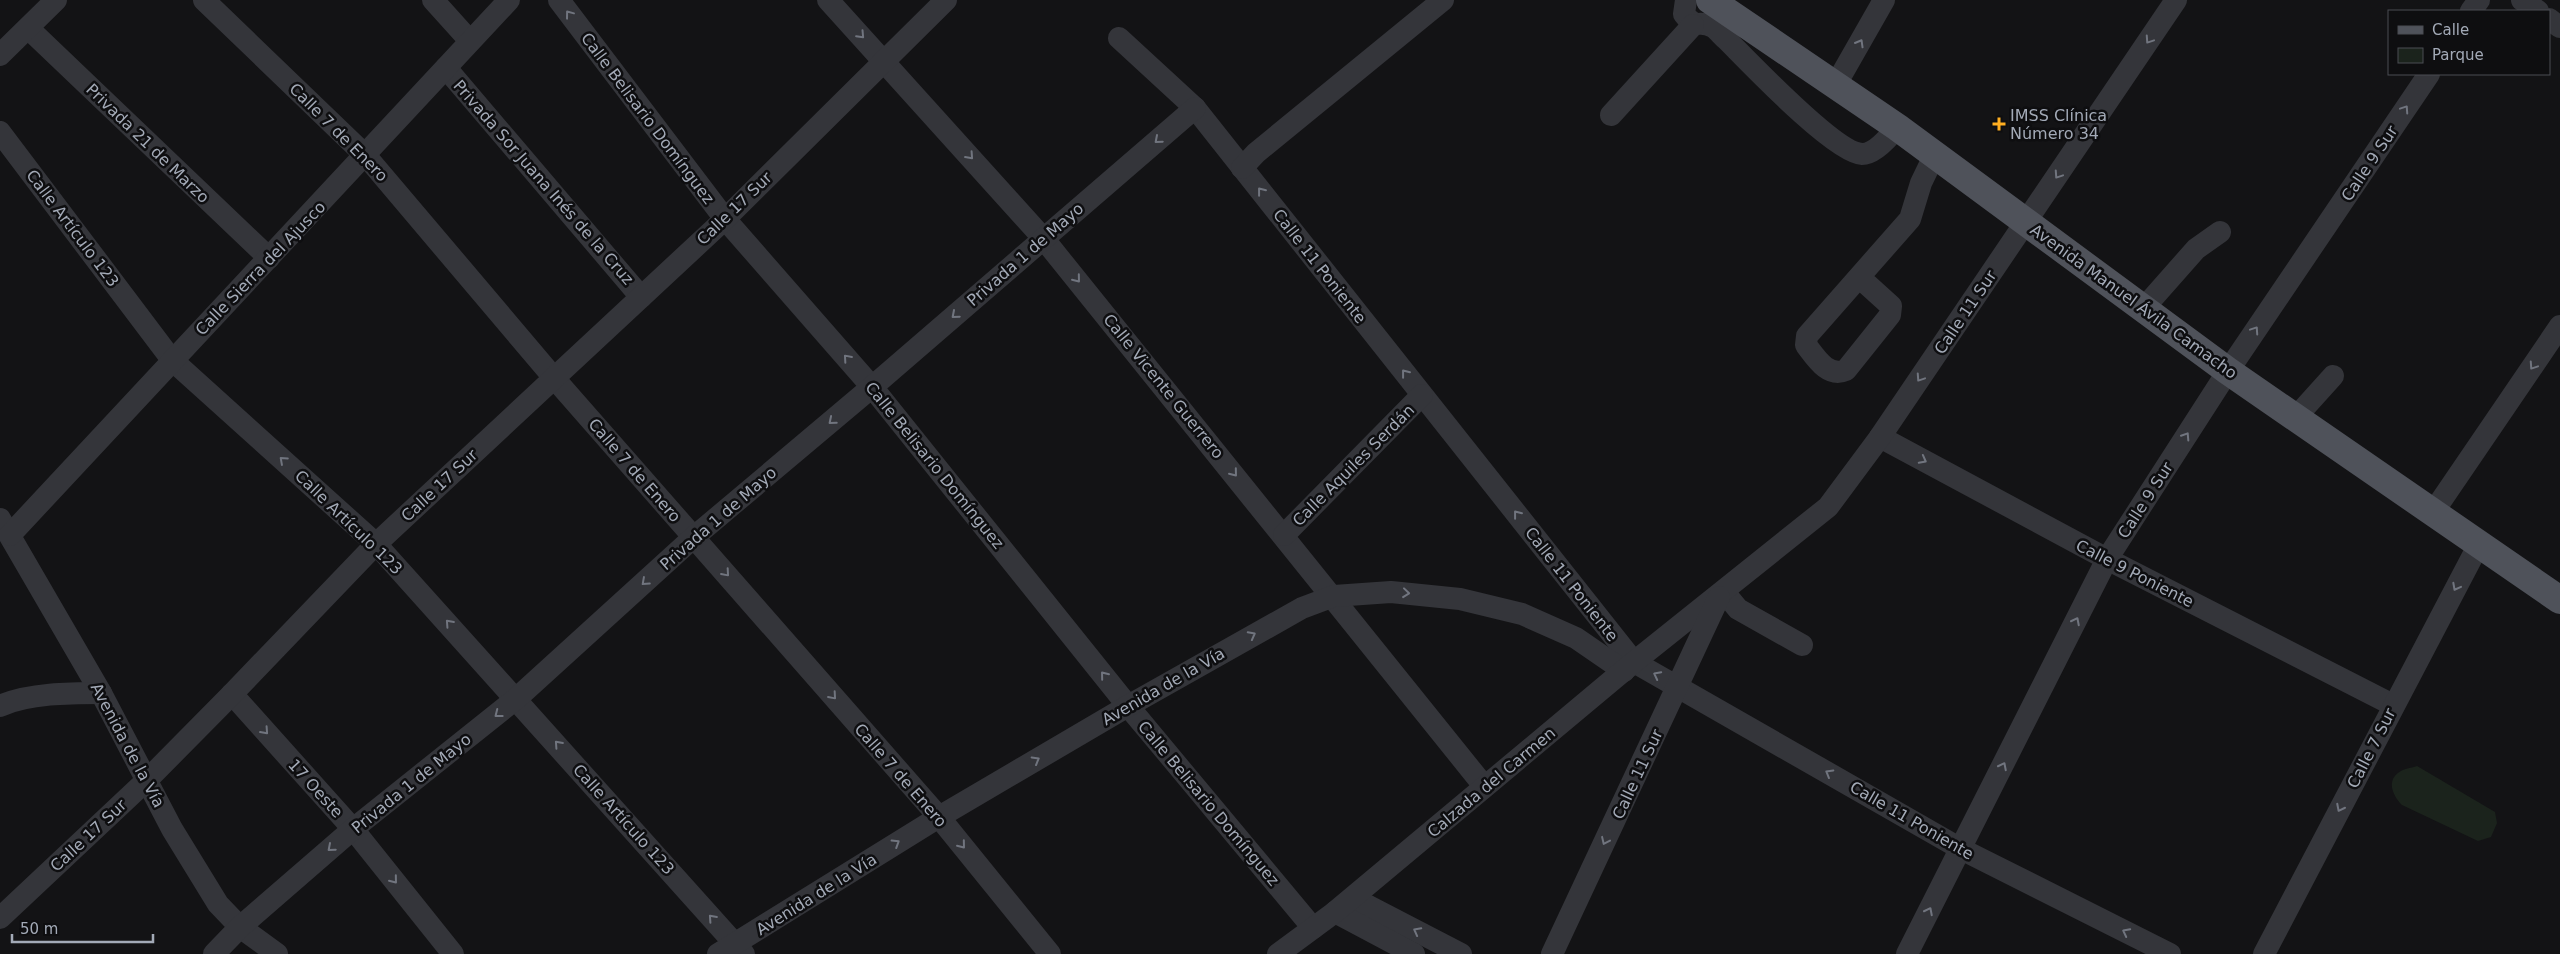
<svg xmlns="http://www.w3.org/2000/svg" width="2560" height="954" viewBox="0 0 2560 954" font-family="'DejaVu Sans',sans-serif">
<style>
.green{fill:#1b231c}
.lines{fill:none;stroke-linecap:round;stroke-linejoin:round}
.minor{stroke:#34353a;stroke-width:22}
.major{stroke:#4f525a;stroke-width:28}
.oneway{stroke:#71757f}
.poi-dot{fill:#ffae21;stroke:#0e0e10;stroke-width:2}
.labels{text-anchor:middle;stroke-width:5;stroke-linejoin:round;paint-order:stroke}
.poi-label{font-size:16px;fill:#a3aab7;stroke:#0e0e10;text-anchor:start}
.street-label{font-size:16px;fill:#a3aab7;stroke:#0e0e10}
</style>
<rect width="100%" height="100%" fill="#131315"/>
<path class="green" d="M2417,766L2495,812L2497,823L2491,837L2478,841L2402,805C2394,797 2386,782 2398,773C2402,769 2411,768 2417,766Z"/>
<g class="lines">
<g class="minor">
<path d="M204,0L366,156L554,378L939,817L1050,954"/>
<path d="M433,0L470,41"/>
<path d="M559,0L725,219L872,387L1128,706L1313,928"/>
<path d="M828,0L1043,238L1484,786"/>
<path d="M1686,0L1684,14C1697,31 1699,19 1713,27C1718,30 1722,36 1727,40C1749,62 1835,153 1862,154C1875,154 1890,136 1897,127"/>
<path d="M2522,0L2538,11"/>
<path d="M2471,11L2479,0"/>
<path d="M2549,19L2560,27"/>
<path d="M28,28L269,258"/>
<path d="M1119,38L1195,108L1634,662L1961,849L2170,954"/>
<path d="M0,55L56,0"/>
<path d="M446,68L641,297"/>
<path d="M1835,86L1884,0"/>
<path d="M1611,115L1693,25"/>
<path d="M0,132L172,360L376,544L744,954"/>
<path d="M1242,168L1256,153L1443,0"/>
<path d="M1859,277L1891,306L1890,315L1846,370C1828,378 1816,358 1806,345L1807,336L1910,219L1921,183L1935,154"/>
<path d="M2143,309L2196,249L2220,232"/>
<path d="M2296,417L2333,376"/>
<path d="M1880,437L2107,559L2393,705"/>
<path d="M2434,511L2560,326"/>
<path d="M0,519L101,693L172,829L218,904L240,927L277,954"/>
<path d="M10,535L509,0"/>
<path d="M1284,535L1422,395"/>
<path d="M1724,592L1738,609L1802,645"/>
<path d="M232,694L353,829L453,954"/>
<path d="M0,706C28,693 71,693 101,693"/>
<path d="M1353,898L1461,954"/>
<path d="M1335,912L1414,954"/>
<path d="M0,918L148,779L232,694L376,544L725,219L946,0"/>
<path d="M214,954L240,927L353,829L517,698L694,537L872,387L1195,108"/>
<path d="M718,954L939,817L1128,706L1302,608L1334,596L1391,592L1460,599L1522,614L1576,638L1624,671"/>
<path d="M1278,954L1335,912L1634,662L1828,507L1880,437L2176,0"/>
<path d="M1552,954L1719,597"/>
<path d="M1907,954L2107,559L2228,371L2429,74"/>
<path d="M2264,954L2479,544"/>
</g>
<path class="major" d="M1710,0L1897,127L2228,371L2560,600"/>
</g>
<defs><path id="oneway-chevron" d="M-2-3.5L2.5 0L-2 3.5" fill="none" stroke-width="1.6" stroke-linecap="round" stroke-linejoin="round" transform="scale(1.25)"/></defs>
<g class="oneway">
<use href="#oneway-chevron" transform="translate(569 14) rotate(-127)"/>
<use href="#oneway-chevron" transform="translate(861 35) rotate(47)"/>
<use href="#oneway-chevron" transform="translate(2149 40) rotate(124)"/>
<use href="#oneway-chevron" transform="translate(1860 43) rotate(-60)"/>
<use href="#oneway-chevron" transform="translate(2405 109) rotate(-56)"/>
<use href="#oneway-chevron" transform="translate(1158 140) rotate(139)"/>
<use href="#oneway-chevron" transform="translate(970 156) rotate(48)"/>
<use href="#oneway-chevron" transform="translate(2058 175) rotate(124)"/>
<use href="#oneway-chevron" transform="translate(1261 191) rotate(-128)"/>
<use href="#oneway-chevron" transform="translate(1077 279) rotate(51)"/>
<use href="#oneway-chevron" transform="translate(955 315) rotate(139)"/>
<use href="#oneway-chevron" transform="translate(2255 330) rotate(-56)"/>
<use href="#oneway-chevron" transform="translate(847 358) rotate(-131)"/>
<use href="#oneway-chevron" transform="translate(2533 366) rotate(124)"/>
<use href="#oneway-chevron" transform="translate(1405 373) rotate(-128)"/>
<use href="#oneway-chevron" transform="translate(1920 378) rotate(124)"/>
<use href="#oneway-chevron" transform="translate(832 421) rotate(140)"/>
<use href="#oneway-chevron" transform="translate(2186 436) rotate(-57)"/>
<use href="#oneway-chevron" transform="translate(283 460) rotate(-138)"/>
<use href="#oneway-chevron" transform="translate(1923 460) rotate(28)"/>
<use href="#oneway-chevron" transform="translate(1234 473) rotate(51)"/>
<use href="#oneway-chevron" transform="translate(1517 514) rotate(-128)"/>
<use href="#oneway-chevron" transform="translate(726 573) rotate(49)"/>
<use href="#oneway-chevron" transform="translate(645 582) rotate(138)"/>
<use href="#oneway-chevron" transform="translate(2456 587) rotate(118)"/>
<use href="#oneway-chevron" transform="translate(1406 593) rotate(6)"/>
<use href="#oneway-chevron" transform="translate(2076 621) rotate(-63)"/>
<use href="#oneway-chevron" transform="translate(449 623) rotate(-132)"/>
<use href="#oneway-chevron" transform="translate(1252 635) rotate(-28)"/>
<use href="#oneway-chevron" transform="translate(1104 675) rotate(-129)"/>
<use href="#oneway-chevron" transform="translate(1657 675) rotate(-153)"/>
<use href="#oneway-chevron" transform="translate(833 696) rotate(49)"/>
<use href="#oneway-chevron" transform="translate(498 714) rotate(142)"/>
<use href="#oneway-chevron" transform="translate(265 731) rotate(48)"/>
<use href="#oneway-chevron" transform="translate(558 744) rotate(-132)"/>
<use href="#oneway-chevron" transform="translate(1036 760) rotate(-30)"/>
<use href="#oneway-chevron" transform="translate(2003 766) rotate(-63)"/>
<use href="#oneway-chevron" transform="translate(1829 773) rotate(-150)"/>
<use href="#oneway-chevron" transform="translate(2340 808) rotate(117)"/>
<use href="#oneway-chevron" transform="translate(1605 841) rotate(115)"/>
<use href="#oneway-chevron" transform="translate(896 843) rotate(-32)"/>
<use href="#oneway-chevron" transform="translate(962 845) rotate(51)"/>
<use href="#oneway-chevron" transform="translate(331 848) rotate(139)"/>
<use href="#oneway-chevron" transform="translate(394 880) rotate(51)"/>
<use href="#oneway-chevron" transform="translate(1929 911) rotate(-63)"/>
<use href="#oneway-chevron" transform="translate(712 918) rotate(-132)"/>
<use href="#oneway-chevron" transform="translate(1417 931) rotate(-152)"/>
<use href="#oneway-chevron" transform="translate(2126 932) rotate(-153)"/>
</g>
<path class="poi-dot" d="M1996.5 116.5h5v5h5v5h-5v5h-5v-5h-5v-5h5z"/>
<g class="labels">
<g class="poi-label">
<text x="2010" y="121">IMSS Clínica<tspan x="2010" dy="18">Número 34</tspan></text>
</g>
<g class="street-label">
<text transform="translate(648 118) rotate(53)" y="6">Calle Belisario Domínguez</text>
<text transform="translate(339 132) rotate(45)" y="6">Calle 7 de Enero</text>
<text transform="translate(148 143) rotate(44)" y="6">Privada 21 de Marzo</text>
<text transform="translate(2369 163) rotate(-56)" y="6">Calle 9 Sur</text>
<text transform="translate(544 182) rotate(49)" y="6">Privada Sor Juana Inés de la Cruz</text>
<text transform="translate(734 208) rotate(-44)" y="6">Calle 17 Sur</text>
<text transform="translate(73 228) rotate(53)" y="6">Calle Artículo 123</text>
<text transform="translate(1025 254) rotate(-41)" y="6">Privada 1 de Mayo</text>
<text transform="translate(1320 266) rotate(52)" y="6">Calle 11 Poniente</text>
<text transform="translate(260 268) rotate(-46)" y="6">Calle Sierra del Ajusco</text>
<text transform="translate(2134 301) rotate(36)" y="6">Avenida Manuel Ávila Camacho</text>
<text transform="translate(1965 312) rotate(-56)" y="6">Calle 11 Sur</text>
<text transform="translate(1164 386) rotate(51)" y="6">Calle Vicente Guerrero</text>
<text transform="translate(935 465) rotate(51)" y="6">Calle Belisario Domínguez</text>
<text transform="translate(1353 465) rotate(-45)" y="6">Calle Aquiles Serdán</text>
<text transform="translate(635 470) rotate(49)" y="6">Calle 7 de Enero</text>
<text transform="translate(439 485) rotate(-43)" y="6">Calle 17 Sur</text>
<text transform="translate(2145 500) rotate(-57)" y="6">Calle 9 Sur</text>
<text transform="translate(718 518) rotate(-41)" y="6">Privada 1 de Mayo</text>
<text transform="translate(349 522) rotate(44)" y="6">Calle Artículo 123</text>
<text transform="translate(2135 573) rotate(27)" y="6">Calle 9 Poniente</text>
<text transform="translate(1572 584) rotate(52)" y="6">Calle 11 Poniente</text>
<text transform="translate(1163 686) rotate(-30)" y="6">Avenida de la Vía</text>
<text transform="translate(128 745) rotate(62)" y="6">Avenida de la Vía</text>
<text transform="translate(2371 748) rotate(-63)" y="6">Calle 7 Sur</text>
<text transform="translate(1637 774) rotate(-65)" y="6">Calle 11 Sur</text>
<text transform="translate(901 775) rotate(49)" y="6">Calle 7 de Enero</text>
<text transform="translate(1491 782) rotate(-40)" y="6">Calzada del Carmen</text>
<text transform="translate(411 783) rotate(-39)" y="6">Privada 1 de Mayo</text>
<text transform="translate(316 788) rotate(48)" y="6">17 Oeste</text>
<text transform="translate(1209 803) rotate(50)" y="6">Calle Belisario Domínguez</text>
<text transform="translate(624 819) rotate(48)" y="6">Calle Artículo 123</text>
<text transform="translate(1912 820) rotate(30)" y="6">Calle 11 Poniente</text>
<text transform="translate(88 835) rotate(-43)" y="6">Calle 17 Sur</text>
<text transform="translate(816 894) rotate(-32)" y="6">Avenida de la Vía</text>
</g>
</g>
<rect x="2388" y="10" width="162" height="65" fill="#0e0e10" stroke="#4a4c53"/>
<rect x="2398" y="26" width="25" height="8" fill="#4f525a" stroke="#4a4c53"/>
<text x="2432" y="35" font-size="15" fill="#a3aab7">Calle</text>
<rect x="2398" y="48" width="25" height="15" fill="#1b231c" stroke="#4a4c53"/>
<text x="2432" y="60" font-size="15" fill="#a3aab7">Parque</text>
<path d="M12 934v8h141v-8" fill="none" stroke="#a3aab7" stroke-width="2.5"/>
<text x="20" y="934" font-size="15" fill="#a3aab7" stroke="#0e0e10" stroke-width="4" paint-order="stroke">50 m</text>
</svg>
